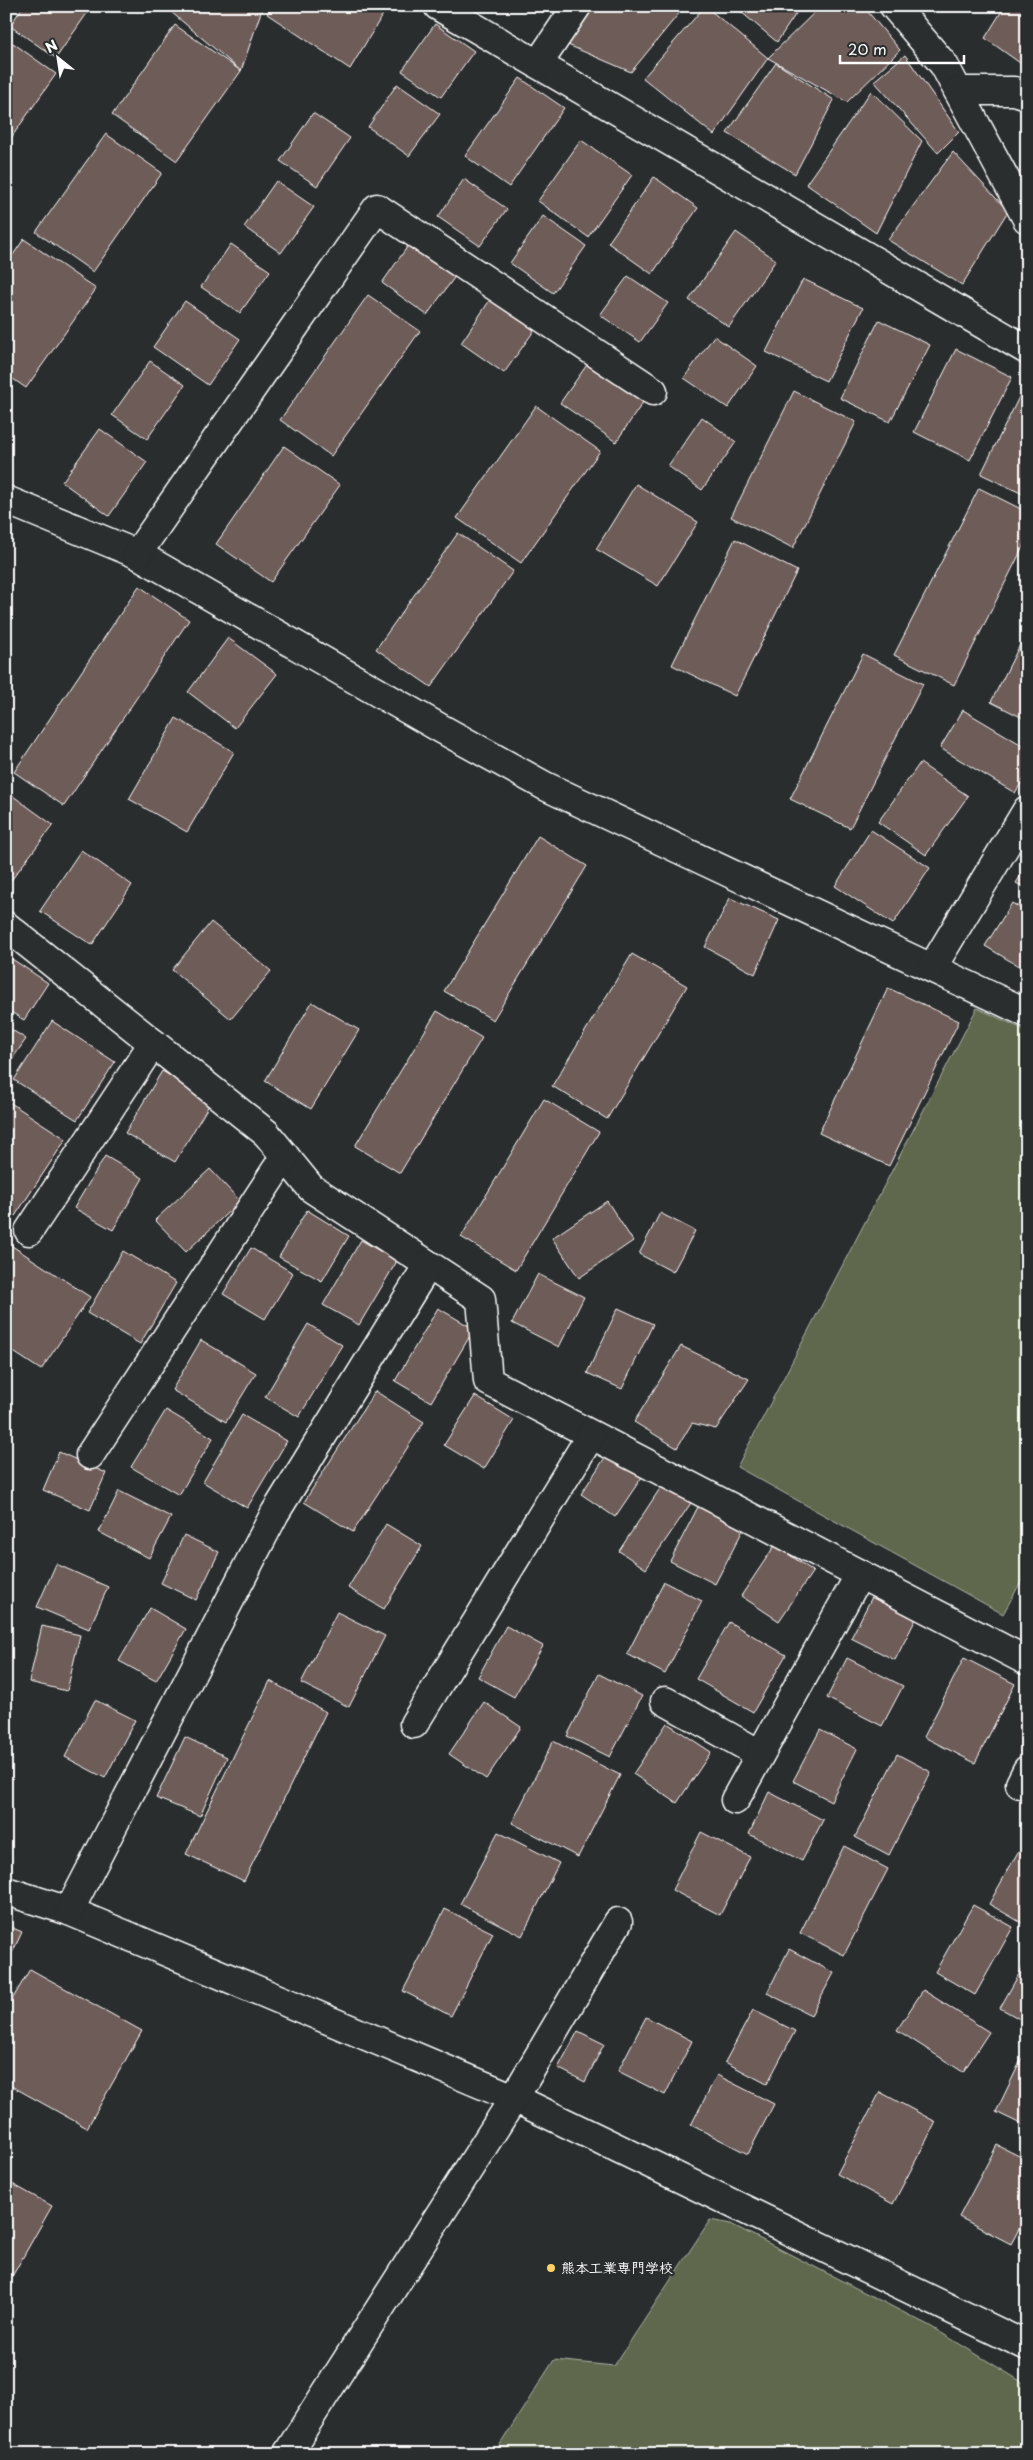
<svg xmlns="http://www.w3.org/2000/svg" width="1033" height="2460" viewBox="0 0 1033 2460" font-family="'Playpen Sans','Klee One',sans-serif">
<style>
.green{fill:#5e674d;stroke:#aeb3a6}
.building{fill:#6e5b58;stroke:#fff}
.lines{fill:none;stroke-linecap:round;stroke-linejoin:round}
.street-casing{stroke:#fff;stroke-width:31}
.street{stroke:#2a2d2e;stroke-width:28}
.poi-dot{fill:#ffd166;stroke:#2a2d2e;stroke-width:2}
.labels{text-anchor:middle;stroke-width:4.5;stroke-linejoin:round;paint-order:stroke}
.poi-label{font-size:14px;font-weight:bold;fill:#fff;stroke:#2a2d2e;text-anchor:start}
</style>
<rect width="100%" height="100%" fill="#2a2d2e"/>
<filter id="ink" filterUnits="userSpaceOnUse"><feTurbulence type="fractalNoise" baseFrequency=".02" numOctaves="2"/><feDisplacementMap in="SourceGraphic" scale="10" xChannelSelector="R" yChannelSelector="G"/><feConvolveMatrix kernelMatrix="1 2 1 2 8 2 1 2 1" color-interpolation-filters="sRGB"/></filter>
<g filter="url(#ink)">
<g class="green">
<path d="M977,1008L1027,1031V1571L1003,1614L737,1467Z"/>
<path d="M710,2220L731,2224L930,2326L1027,2385V2454H494L554,2360L614,2366Z"/>
</g>
<g class="building">
<path d="M23,6H92L56,58L10,26Z"/>
<path d="M164,6H263L241,71Z"/>
<path d="M273,6H388L350,69L267,14Z"/>
<path d="M594,6H685L631,72L568,45Z"/>
<path d="M705,6L768,58L714,135L643,78Z"/>
<path d="M734,6H801L777,42Z"/>
<path d="M821,6H863L900,50L847,102L768,58Z"/>
<path d="M1005,6H1027V68L985,38Z"/>
<path d="M435,24L474,51L441,97L402,71Z"/>
<path d="M175,25L241,71L177,161L112,115Z"/>
<path d="M13,43L56,74L6,145V52Z"/>
<path d="M905,55L959,132L938,153L874,81Z"/>
<path d="M776,63L834,100L795,174L727,133Z"/>
<path d="M520,78L564,108L509,187L465,156Z"/>
<path d="M397,84L440,114L409,156L368,127Z"/>
<path d="M871,91L922,141L876,233L806,184Z"/>
<path d="M313,113L350,138L317,186L280,161Z"/>
<path d="M106,134L162,173L93,272L36,232Z"/>
<path d="M581,140L632,175L588,237L538,201Z"/>
<path d="M953,152L1008,211L962,285L888,240Z"/>
<path d="M654,177L698,208L652,274L608,243Z"/>
<path d="M464,179L507,209L480,246L438,217Z"/>
<path d="M276,181L314,207L281,253L244,227Z"/>
<path d="M543,216L586,246L553,293L510,263Z"/>
<path d="M736,232L776,260L729,327L689,300Z"/>
<path d="M24,239L96,289L26,388L6,374V265Z"/>
<path d="M410,243L456,275L427,315L382,283Z"/>
<path d="M231,244L270,271L240,313L201,287Z"/>
<path d="M628,276L668,303L640,342L600,315Z"/>
<path d="M803,279L863,308L826,381L766,352Z"/>
<path d="M368,295L420,331L331,456L280,420Z"/>
<path d="M492,297L536,328L504,373L461,343Z"/>
<path d="M185,301L240,339L208,385L153,347Z"/>
<path d="M879,320L930,345L890,422L840,398Z"/>
<path d="M714,336L757,366L728,408L684,378Z"/>
<path d="M956,349L1012,377L970,460L914,432Z"/>
<path d="M591,359L646,398L616,442L560,403Z"/>
<path d="M150,361L185,385L147,439L112,415Z"/>
<path d="M794,391L856,422L793,548L731,517Z"/>
<path d="M1020,395L1027,399V496L981,474Z"/>
<path d="M536,406L600,451L521,563L457,518Z"/>
<path d="M702,417L736,442L702,490L668,466Z"/>
<path d="M100,429L147,462L109,516L62,482Z"/>
<path d="M284,446L340,485L271,582L216,544Z"/>
<path d="M636,484L698,522L658,586L596,549Z"/>
<path d="M979,488L1027,512V539L954,685L894,655Z"/>
<path d="M458,533L513,571L431,687L376,649Z"/>
<path d="M735,539L797,571L735,696L672,665Z"/>
<path d="M139,586L189,620L64,806L14,772Z"/>
<path d="M1027,631V720L991,702Z"/>
<path d="M228,638L277,674L235,728L188,692Z"/>
<path d="M863,654L923,684L850,828L790,799Z"/>
<path d="M963,710L1027,748V774L1015,793L940,748Z"/>
<path d="M176,718L234,752L187,832L129,799Z"/>
<path d="M920,763L968,796L926,855L878,822Z"/>
<path d="M13,796L53,825L6,887V805Z"/>
<path d="M871,830L930,868L893,924L835,886Z"/>
<path d="M538,836L587,866L493,1020L444,991Z"/>
<path d="M81,850L132,885L92,945L40,911Z"/>
<path d="M1027,866V889L1016,883Z"/>
<path d="M730,898L779,920L755,974L705,947Z"/>
<path d="M1012,903L1027,912V971L985,946Z"/>
<path d="M211,922L271,971L231,1019L172,970Z"/>
<path d="M632,954L687,986L607,1119L552,1086Z"/>
<path d="M6,955L48,983L24,1020L6,1009Z"/>
<path d="M888,988L959,1021L889,1166L819,1133Z"/>
<path d="M312,1002L359,1030L311,1109L265,1081Z"/>
<path d="M437,1011L482,1038L400,1173L355,1146Z"/>
<path d="M52,1021L115,1062L77,1120L14,1080Z"/>
<path d="M6,1026L26,1039L6,1068Z"/>
<path d="M162,1071L212,1100L175,1162L125,1133Z"/>
<path d="M544,1099L599,1132L516,1270L461,1237Z"/>
<path d="M6,1100L66,1139L15,1216L6,1210Z"/>
<path d="M105,1156L143,1178L113,1230L74,1208Z"/>
<path d="M210,1169L240,1201L186,1252L155,1220Z"/>
<path d="M607,1201L633,1241L579,1278L552,1238Z"/>
<path d="M307,1210L349,1236L322,1281L279,1257Z"/>
<path d="M660,1213L695,1231L673,1272L639,1254Z"/>
<path d="M361,1240L397,1261L359,1325L323,1305Z"/>
<path d="M6,1242L90,1297L41,1370L6,1347Z"/>
<path d="M251,1248L293,1273L265,1319L223,1294Z"/>
<path d="M123,1251L176,1283L140,1344L87,1313Z"/>
<path d="M538,1274L584,1297L559,1347L512,1323Z"/>
<path d="M438,1308L474,1329L431,1402L395,1381Z"/>
<path d="M618,1308L653,1324L622,1389L587,1373Z"/>
<path d="M308,1324L342,1345L299,1417L265,1397Z"/>
<path d="M201,1340L256,1373L226,1422L172,1390Z"/>
<path d="M681,1346L749,1379L716,1429L692,1423L677,1448L634,1422Z"/>
<path d="M375,1391L424,1422L353,1532L304,1502Z"/>
<path d="M475,1396L514,1420L484,1469L444,1445Z"/>
<path d="M166,1410L213,1438L179,1495L131,1467Z"/>
<path d="M242,1415L287,1441L247,1508L203,1482Z"/>
<path d="M59,1452L106,1473L90,1510L43,1490Z"/>
<path d="M608,1453L642,1477L615,1517L581,1494Z"/>
<path d="M663,1484L691,1503L646,1569L619,1551Z"/>
<path d="M119,1491L171,1517L149,1558L99,1532Z"/>
<path d="M699,1505L744,1528L715,1584L670,1561Z"/>
<path d="M386,1524L422,1546L384,1609L348,1588Z"/>
<path d="M184,1535L219,1552L196,1600L161,1583Z"/>
<path d="M775,1545L813,1571L779,1621L741,1596Z"/>
<path d="M56,1564L108,1587L89,1629L37,1607Z"/>
<path d="M664,1582L702,1601L665,1674L627,1654Z"/>
<path d="M874,1593L918,1615L895,1660L851,1638Z"/>
<path d="M150,1608L186,1629L156,1681L119,1661Z"/>
<path d="M337,1612L385,1636L349,1707L301,1683Z"/>
<path d="M729,1622L786,1655L753,1712L696,1679Z"/>
<path d="M42,1626L80,1635L67,1691L29,1682Z"/>
<path d="M506,1626L543,1646L514,1697L478,1677Z"/>
<path d="M847,1658L903,1686L882,1726L827,1698Z"/>
<path d="M964,1658L1015,1684L975,1763L924,1737Z"/>
<path d="M599,1674L642,1696L610,1757L567,1736Z"/>
<path d="M270,1681L326,1712L244,1881L186,1854Z"/>
<path d="M95,1700L135,1720L105,1778L65,1757Z"/>
<path d="M484,1702L521,1727L486,1779L449,1754Z"/>
<path d="M667,1723L711,1752L677,1803L633,1774Z"/>
<path d="M820,1730L857,1749L831,1801L793,1781Z"/>
<path d="M185,1737L227,1757L200,1816L156,1798Z"/>
<path d="M553,1741L620,1775L578,1857L512,1823Z"/>
<path d="M897,1754L931,1772L889,1855L855,1837Z"/>
<path d="M769,1792L823,1820L802,1861L749,1834Z"/>
<path d="M498,1832L559,1863L522,1936L460,1904Z"/>
<path d="M701,1832L750,1857L720,1915L672,1890Z"/>
<path d="M844,1846L888,1869L844,1955L800,1933Z"/>
<path d="M1018,1852L1027,1857V1926L989,1904Z"/>
<path d="M973,1905L1013,1927L975,1995L935,1972Z"/>
<path d="M445,1909L493,1933L451,2016L403,1991Z"/>
<path d="M6,1925L22,1932L6,1966Z"/>
<path d="M789,1949L834,1973L811,2015L767,1993Z"/>
<path d="M1027,1960V2023L1000,2008Z"/>
<path d="M30,1969L142,2031L87,2128L6,2083V2010Z"/>
<path d="M923,1990L989,2032L963,2072L897,2030Z"/>
<path d="M753,2010L795,2031L767,2084L725,2062Z"/>
<path d="M646,2017L692,2041L665,2095L618,2071Z"/>
<path d="M578,2031L604,2044L585,2082L558,2068Z"/>
<path d="M1022,2058L1027,2061V2127L996,2112Z"/>
<path d="M717,2075L774,2104L748,2154L691,2125Z"/>
<path d="M880,2092L936,2122L893,2204L837,2174Z"/>
<path d="M997,2145L1027,2160V2214L1011,2244L959,2217Z"/>
<path d="M7,2181L52,2206L6,2287V2182Z"/>
</g>
<g class="lines">
<defs>
<g id="street">
<path d="M438,6L1027,350"/>
<path d="M894,6L944,65L1027,219"/>
<path d="M538,64L577,6"/>
<path d="M958,91H1014L1027,95"/>
<path d="M6,500L137,554L440,728L545,786L1027,1013"/>
<path d="M137,554L377,208L653,391"/>
<path d="M6,926L266,1133L311,1188L481,1299L488,1381L1027,1661"/>
<path d="M932,968L1027,810"/>
<path d="M29,1231L153,1043"/>
<path d="M90,1455L285,1156"/>
<path d="M665,1701L760,1754"/>
<path d="M414,1724L591,1435"/>
<path d="M1020,1784L1027,1770"/>
<path d="M735,1800L860,1574"/>
<path d="M6,1891L69,1911L514,2098L1027,2346"/>
<path d="M69,1911L275,1513L428,1265"/>
<path d="M287,2454L514,2098L618,1922"/>
</g>
</defs>
<use href="#street" class="street-casing"/>
<use href="#street" class="street"/>
</g>
</g>
<circle class="poi-dot" cx="551" cy="2268" r="5"/>
<g class="labels">
<g class="poi-label">
<text x="561" y="2273">熊本工業専門学校</text>
</g>
</g>
<rect width="1033" height="2460" fill="none" stroke="#2a2d2e" stroke-width="25"/>
<rect x="12" y="12" width="1008" height="2435" fill="none" stroke="#fff" stroke-width="2" filter="url(#ink)"/>
<g transform="translate(58 58) rotate(330)" stroke="#2a2d2e" stroke-width="4" paint-order="stroke">
<path d="M0-4L9 19L0 12L-9 19Z" fill="#ffffff"/>
<text y="-8" font-size="14" font-weight="bold" text-anchor="middle" fill="#ffffff">N</text>
</g>
<path d="M840 55v8h124v-8" fill="none" stroke="#ffffff" stroke-width="2.5"/>
<text x="848" y="55" font-size="15" fill="#ffffff" stroke="#2a2d2e" stroke-width="4" paint-order="stroke">20 m</text>
</svg>
